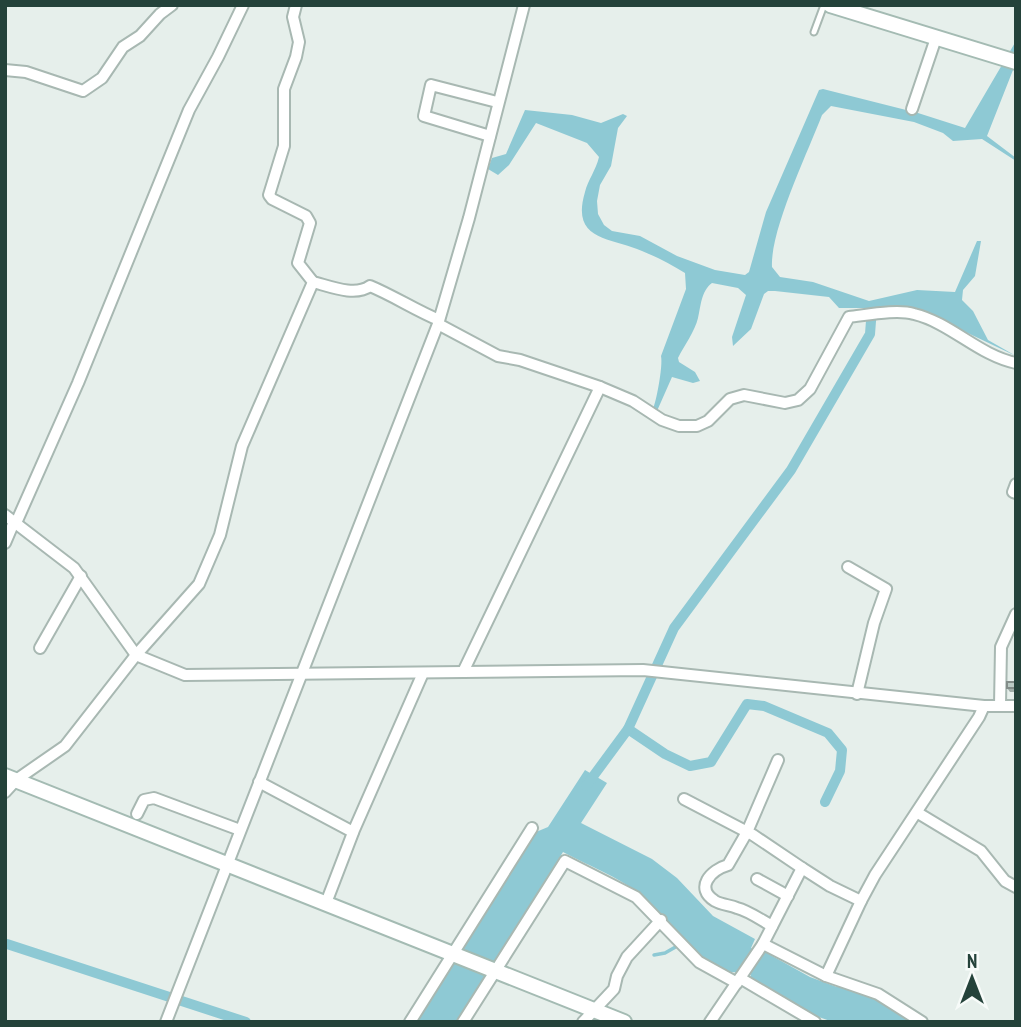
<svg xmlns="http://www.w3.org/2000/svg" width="1021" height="1027" viewBox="0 0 1021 1027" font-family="'PT Sans Narrow',sans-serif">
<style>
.water{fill:#8ec9d4}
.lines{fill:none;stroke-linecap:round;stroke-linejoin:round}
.stream{stroke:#8ec9d4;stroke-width:3.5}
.canal{stroke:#8ec9d4;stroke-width:10}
.lane-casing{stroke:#a8b8b2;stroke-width:9}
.street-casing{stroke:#a8b8b2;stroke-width:14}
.secondary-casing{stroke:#a4bbb3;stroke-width:18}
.lane{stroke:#fff;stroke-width:5}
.street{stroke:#fff;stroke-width:10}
.secondary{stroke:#fff;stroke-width:14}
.wall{fill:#a1aea9}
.building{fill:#bbcac4;stroke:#838d89;stroke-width:2}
</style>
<rect width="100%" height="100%" fill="#e6efeb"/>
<g class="water">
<path d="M1016,41V68L1013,70L987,136L1016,158V161L982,139L953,141L943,133L914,122L831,106L822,115C808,152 770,230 772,267L780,277L813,282L869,301L917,290L955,292L977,241H981L975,276L963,290L962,300L973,311L988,340L1016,356L915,308H839L829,297L775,291H768L764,294L751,329L733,346L732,337L746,295L738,288L712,283C701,291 701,306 698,318C695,331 684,346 678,358L679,362L695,372L700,381L693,383L672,377L657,411L653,409C657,399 663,365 661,356L686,289L685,273C672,265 657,257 642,251C612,237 570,242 585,192C588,180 596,170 599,157L587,143L536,123L509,165L498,175L488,169L492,158L506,154L525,110L572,115L601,123L623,114L627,116L618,128L611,166L600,185L597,201L598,214L604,225L612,231L640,236L677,256L715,270L745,275L749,272L766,212L819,90L823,89L918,113L965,128Z"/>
<path d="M585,770L607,783L581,823L652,859L677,878L713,916L755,939L751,948L762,954L765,952L810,977L837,987L847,986L874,998L913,1022H833L816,1016L749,979L751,975L740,969L737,972C706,976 669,918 647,900C624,879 591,867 563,852L457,1022H417L536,832L548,827Z"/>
</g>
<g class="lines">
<path class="stream" d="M654,955L665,953L686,941"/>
<g class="canal">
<path d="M628,729L665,754L690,766L711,762L747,704L764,706L828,733L842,750L840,771L825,802"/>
<path d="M586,786L628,729L674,628L791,470L870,334L872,308"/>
<path d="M7,944L246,1022"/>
</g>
<defs>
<path id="lane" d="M814,32L824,5"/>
<g id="street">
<path d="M5,70L26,72L83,91L102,78L123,47L140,36L160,14L172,5"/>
<path d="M912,109L936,38"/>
<path d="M490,136L424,116L431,85L497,102"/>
<path d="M313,282C329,286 355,297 370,286C394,296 415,310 439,320"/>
<path d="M438,324L469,218L524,5"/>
<path d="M1016,484L1013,492L1016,493"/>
<path d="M5,515L74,568L136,655L185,675L643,670L984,706H1016"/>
<path d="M16,523L78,383L189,110L218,57L243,5"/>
<path d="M5,543L14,522"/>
<path d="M848,567L886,589L874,623L857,694"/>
<path d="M40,648L81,576"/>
<path d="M463,672L600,387"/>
<path d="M1000,705L1001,647L1016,614"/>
<path d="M259,782L353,832"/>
<path d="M5,792L16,780L65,746L136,655L199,584L220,535L242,446L313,282L298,263L310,223L306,216L272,199L269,195L284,146V89L296,57L299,42L293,17L296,5"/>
<path d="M684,799L753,835L802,868"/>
<path d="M918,813L981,851L1005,881L1016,887"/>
<path d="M137,814L144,800L154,798L240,830"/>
<path d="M757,879L788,896"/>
<path d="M326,903L354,830L423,673"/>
<path d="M772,926C761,920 749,911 737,908C730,905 722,905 715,901C694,888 711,870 728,865L747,832L778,760"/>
<path d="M826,976L861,901"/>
<path d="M740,978L815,1022"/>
<path d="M166,1022L438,324L498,356L520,360L600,387L633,401L662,420L679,426H697L708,421L730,399L744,395L785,403L798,400L810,389L849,317C867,315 897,309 914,314C951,323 978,355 1016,363"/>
<path d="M410,1022L532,828"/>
<path d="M463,1022L565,861L636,897L699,962L737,983"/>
<path d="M583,1022L614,989L617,976L627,957L661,920"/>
<path d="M710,1022L763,944"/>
<path d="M922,1022L878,994L826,976L763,944L802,868L830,886L861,901L875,875L979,717L984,706"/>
</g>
<g id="secondary">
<path d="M830,5L1016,62"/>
<path d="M5,776L624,1022"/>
</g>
</defs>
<use href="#lane" class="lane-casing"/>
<use href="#street" class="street-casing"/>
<use href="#secondary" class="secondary-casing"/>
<use href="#lane" class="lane"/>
<use href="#street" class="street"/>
<use href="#secondary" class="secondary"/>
</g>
<path class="wall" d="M1016,682V692H1010L1007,688Z"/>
<rect class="building" x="1007" y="682" width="9" height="6"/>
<rect width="1021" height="1027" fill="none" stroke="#24423a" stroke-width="14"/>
<g transform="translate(972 978)" stroke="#f7fbf9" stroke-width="5" paint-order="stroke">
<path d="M0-5L12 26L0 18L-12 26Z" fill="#24423a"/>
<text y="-10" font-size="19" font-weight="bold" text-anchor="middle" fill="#24423a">N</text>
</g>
</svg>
